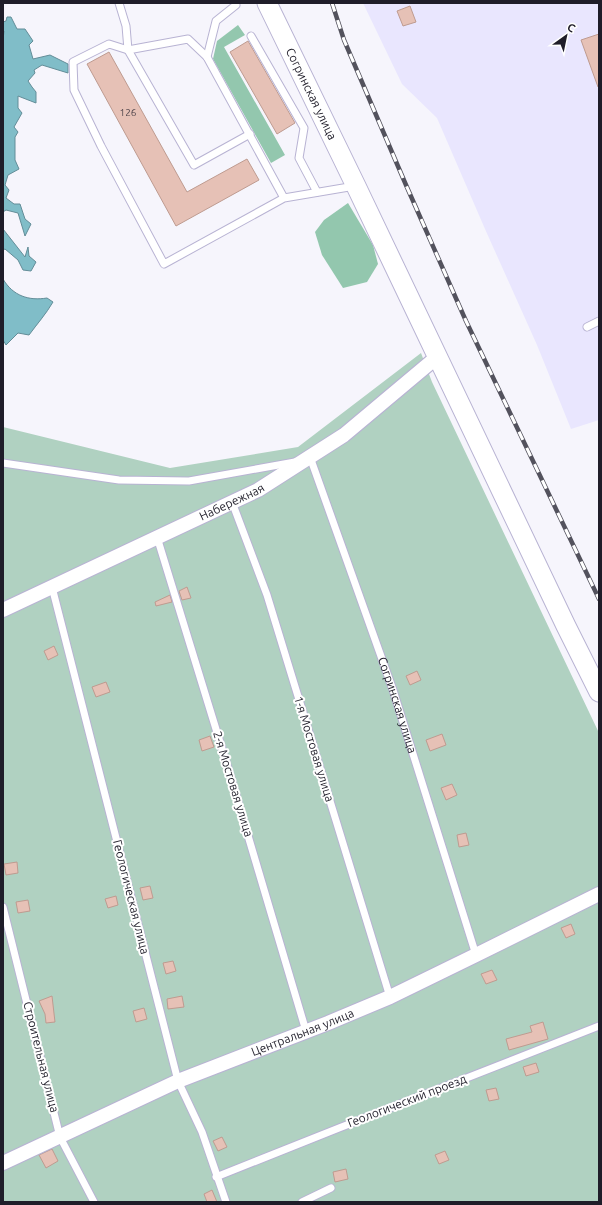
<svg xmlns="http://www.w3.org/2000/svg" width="602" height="1205" viewBox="0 0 602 1205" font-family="Ubuntu,sans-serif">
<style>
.built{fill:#e9e6fe}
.green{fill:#b0d1c1}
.forest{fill:#93c7ae}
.water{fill:#80bdc8;stroke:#638d98}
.building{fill:#e6c1b6;stroke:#be9b90}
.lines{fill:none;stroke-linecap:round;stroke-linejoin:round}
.lane-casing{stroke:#b8b3d3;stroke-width:9}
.street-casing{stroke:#b8b3d3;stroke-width:16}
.secondary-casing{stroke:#b8b3d3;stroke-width:21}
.lane{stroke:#fff;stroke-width:7}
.street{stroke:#fff;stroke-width:14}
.secondary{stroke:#fff;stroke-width:19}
.rail-casing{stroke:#53525d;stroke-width:4.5}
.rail{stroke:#fff;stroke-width:3;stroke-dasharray:9;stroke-linecap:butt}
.labels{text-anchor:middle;stroke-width:4;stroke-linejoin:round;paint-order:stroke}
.number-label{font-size:10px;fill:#51464c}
.street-label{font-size:12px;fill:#1f1d29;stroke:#fff}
</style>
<rect width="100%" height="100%" fill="#f6f5fc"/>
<path class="built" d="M363,3H599V420L571,429L537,345L485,229L437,118L402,84Z"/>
<path class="green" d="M421,353L432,382L599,733V1202H3V427L170,468L298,447Z"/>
<g class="forest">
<path d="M238,25L245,35L224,47L285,155L271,163L213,59L217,41Z"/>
<path d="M348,203L373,245L378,264L367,282L343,288L322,255L315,232L324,220Z"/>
</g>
<g class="water">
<path d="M7,17H11L17,29H25L33,41L29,45L33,59L50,55L68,64V73L42,65L34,70L35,73L28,81L32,87L36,92V103L18,96V108L22,113L14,127L18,132L15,137V160L19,169L8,175L5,185L9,190L6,198L14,204H20L25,219L31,224L25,236L18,213L6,210L3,212V40L4,31L3,30V22L6,21Z"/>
<path d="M3,229L25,257L28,247L29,256L36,262L31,271L23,270L18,260L5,249L3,250Z"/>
<path d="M3,279C13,296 29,301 47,298L53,302C46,314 37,324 29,335L18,333L6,345L3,340Z"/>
</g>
<g class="building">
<path d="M410,6L416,22L403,26L397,11Z"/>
<path d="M599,34V87H598L581,40Z"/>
<path d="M248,41L295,123L277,134L230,52Z"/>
<path d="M109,52L187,192L247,159L259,180L176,226L87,64Z"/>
<path d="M187,587L191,598L182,600L179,591Z"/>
<path d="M170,595L172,602L156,606L155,602Z"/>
<path d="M54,646L58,655L48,660L44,651Z"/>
<path d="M417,671L421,680L410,685L406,676Z"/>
<path d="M106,682L110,692L96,697L92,687Z"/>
<path d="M442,734L446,745L430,751L426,740Z"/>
<path d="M210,736L214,747L202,751L199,740Z"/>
<path d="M452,784L457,795L446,800L441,788Z"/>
<path d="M466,833L469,845L459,847L457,835Z"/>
<path d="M17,862L18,873L6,875L4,864Z"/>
<path d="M150,886L153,898L143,900L140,888Z"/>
<path d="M116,896L118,905L108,908L105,899Z"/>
<path d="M28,900L30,911L18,913L16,902Z"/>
<path d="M571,924L575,934L566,938L561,928Z"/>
<path d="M173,961L176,971L166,974L163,963Z"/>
<path d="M492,970L497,980L486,984L481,974Z"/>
<path d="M52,996L55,1022L46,1023L45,1014L39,1001Z"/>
<path d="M182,996L184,1007L168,1009L167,999Z"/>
<path d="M144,1008L147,1019L136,1022L133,1011Z"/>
<path d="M543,1022L548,1039L509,1050L506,1039L532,1032L530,1026Z"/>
<path d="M536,1063L539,1072L526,1076L523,1067Z"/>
<path d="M496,1088L499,1099L489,1101L486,1090Z"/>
<path d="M222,1137L227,1147L218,1151L213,1141Z"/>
<path d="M52,1149L58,1161L46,1168L39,1155Z"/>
<path d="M445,1151L449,1160L439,1164L435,1155Z"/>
<path d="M346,1169L348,1179L335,1182L333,1172Z"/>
<path d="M212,1190L217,1202H207L204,1194Z"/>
</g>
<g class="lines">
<defs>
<g id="lane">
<path d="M119,3L126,26L128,50L194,165L250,134"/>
<path d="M251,36L304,128L299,158L317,192"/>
<path d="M207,57L216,21L236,5L235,3"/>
<path d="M284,198L207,57L188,39L128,50L109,44L73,62L74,90L101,146L164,264L284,198L355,186"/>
<path d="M587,327L599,321"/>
<path id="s1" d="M310,457L393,690L476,955"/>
<path d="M3,463L119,480L189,481L295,462"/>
<path d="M232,502L267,595L390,997"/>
<path d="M157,537L227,765L306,1031"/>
<path d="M52,587L178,1081L202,1132L226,1202"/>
<path d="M3,907L60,1137L94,1202"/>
<path d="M216,1177L339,1128L599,1026"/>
<path d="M302,1202L331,1188"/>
</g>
<g id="street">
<path id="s2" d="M3,610L258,490L344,435L437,357"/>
<path id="s3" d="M3,1163L178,1081L328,1023L390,997L476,955L599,894"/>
</g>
<g id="secondary">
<path id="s4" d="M267,3L356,186L566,626L599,692"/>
</g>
</defs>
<use href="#lane" class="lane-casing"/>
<use href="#street" class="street-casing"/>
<use href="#secondary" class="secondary-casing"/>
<use href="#lane" class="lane"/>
<use href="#street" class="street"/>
<use href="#secondary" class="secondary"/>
<defs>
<path id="rail" d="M332,3L344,40L406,185L466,321L599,599"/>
</defs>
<use href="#rail" class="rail-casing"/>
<use href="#rail" class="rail"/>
</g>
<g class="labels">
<g class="number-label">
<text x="128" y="116">126</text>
</g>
<g class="street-label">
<text dy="4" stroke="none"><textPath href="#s4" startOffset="101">Согринская улица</textPath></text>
<text dy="4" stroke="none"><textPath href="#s2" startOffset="253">Набережная</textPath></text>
<text dy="4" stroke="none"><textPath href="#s1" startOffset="263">Согринская улица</textPath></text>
<text transform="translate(314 749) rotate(73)" y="4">1-я Мостовая улица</text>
<text transform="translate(233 784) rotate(73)" y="4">2-я Мостовая улица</text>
<text transform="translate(131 897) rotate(76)" y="4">Геологическая улица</text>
<text dy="4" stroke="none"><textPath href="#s3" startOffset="327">Центральная улица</textPath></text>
<text transform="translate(41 1057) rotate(76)" y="4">Строительная улица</text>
<text transform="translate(407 1101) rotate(-21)" y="4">Геологический проезд</text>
</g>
</g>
<rect width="602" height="1205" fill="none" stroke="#1f1d29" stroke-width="8"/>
<g transform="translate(566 36) rotate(33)" stroke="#ffffff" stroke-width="3" paint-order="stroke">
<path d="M0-3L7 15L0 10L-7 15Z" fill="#1f1d29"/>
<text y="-6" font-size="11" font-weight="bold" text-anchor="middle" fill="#1f1d29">С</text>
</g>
</svg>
